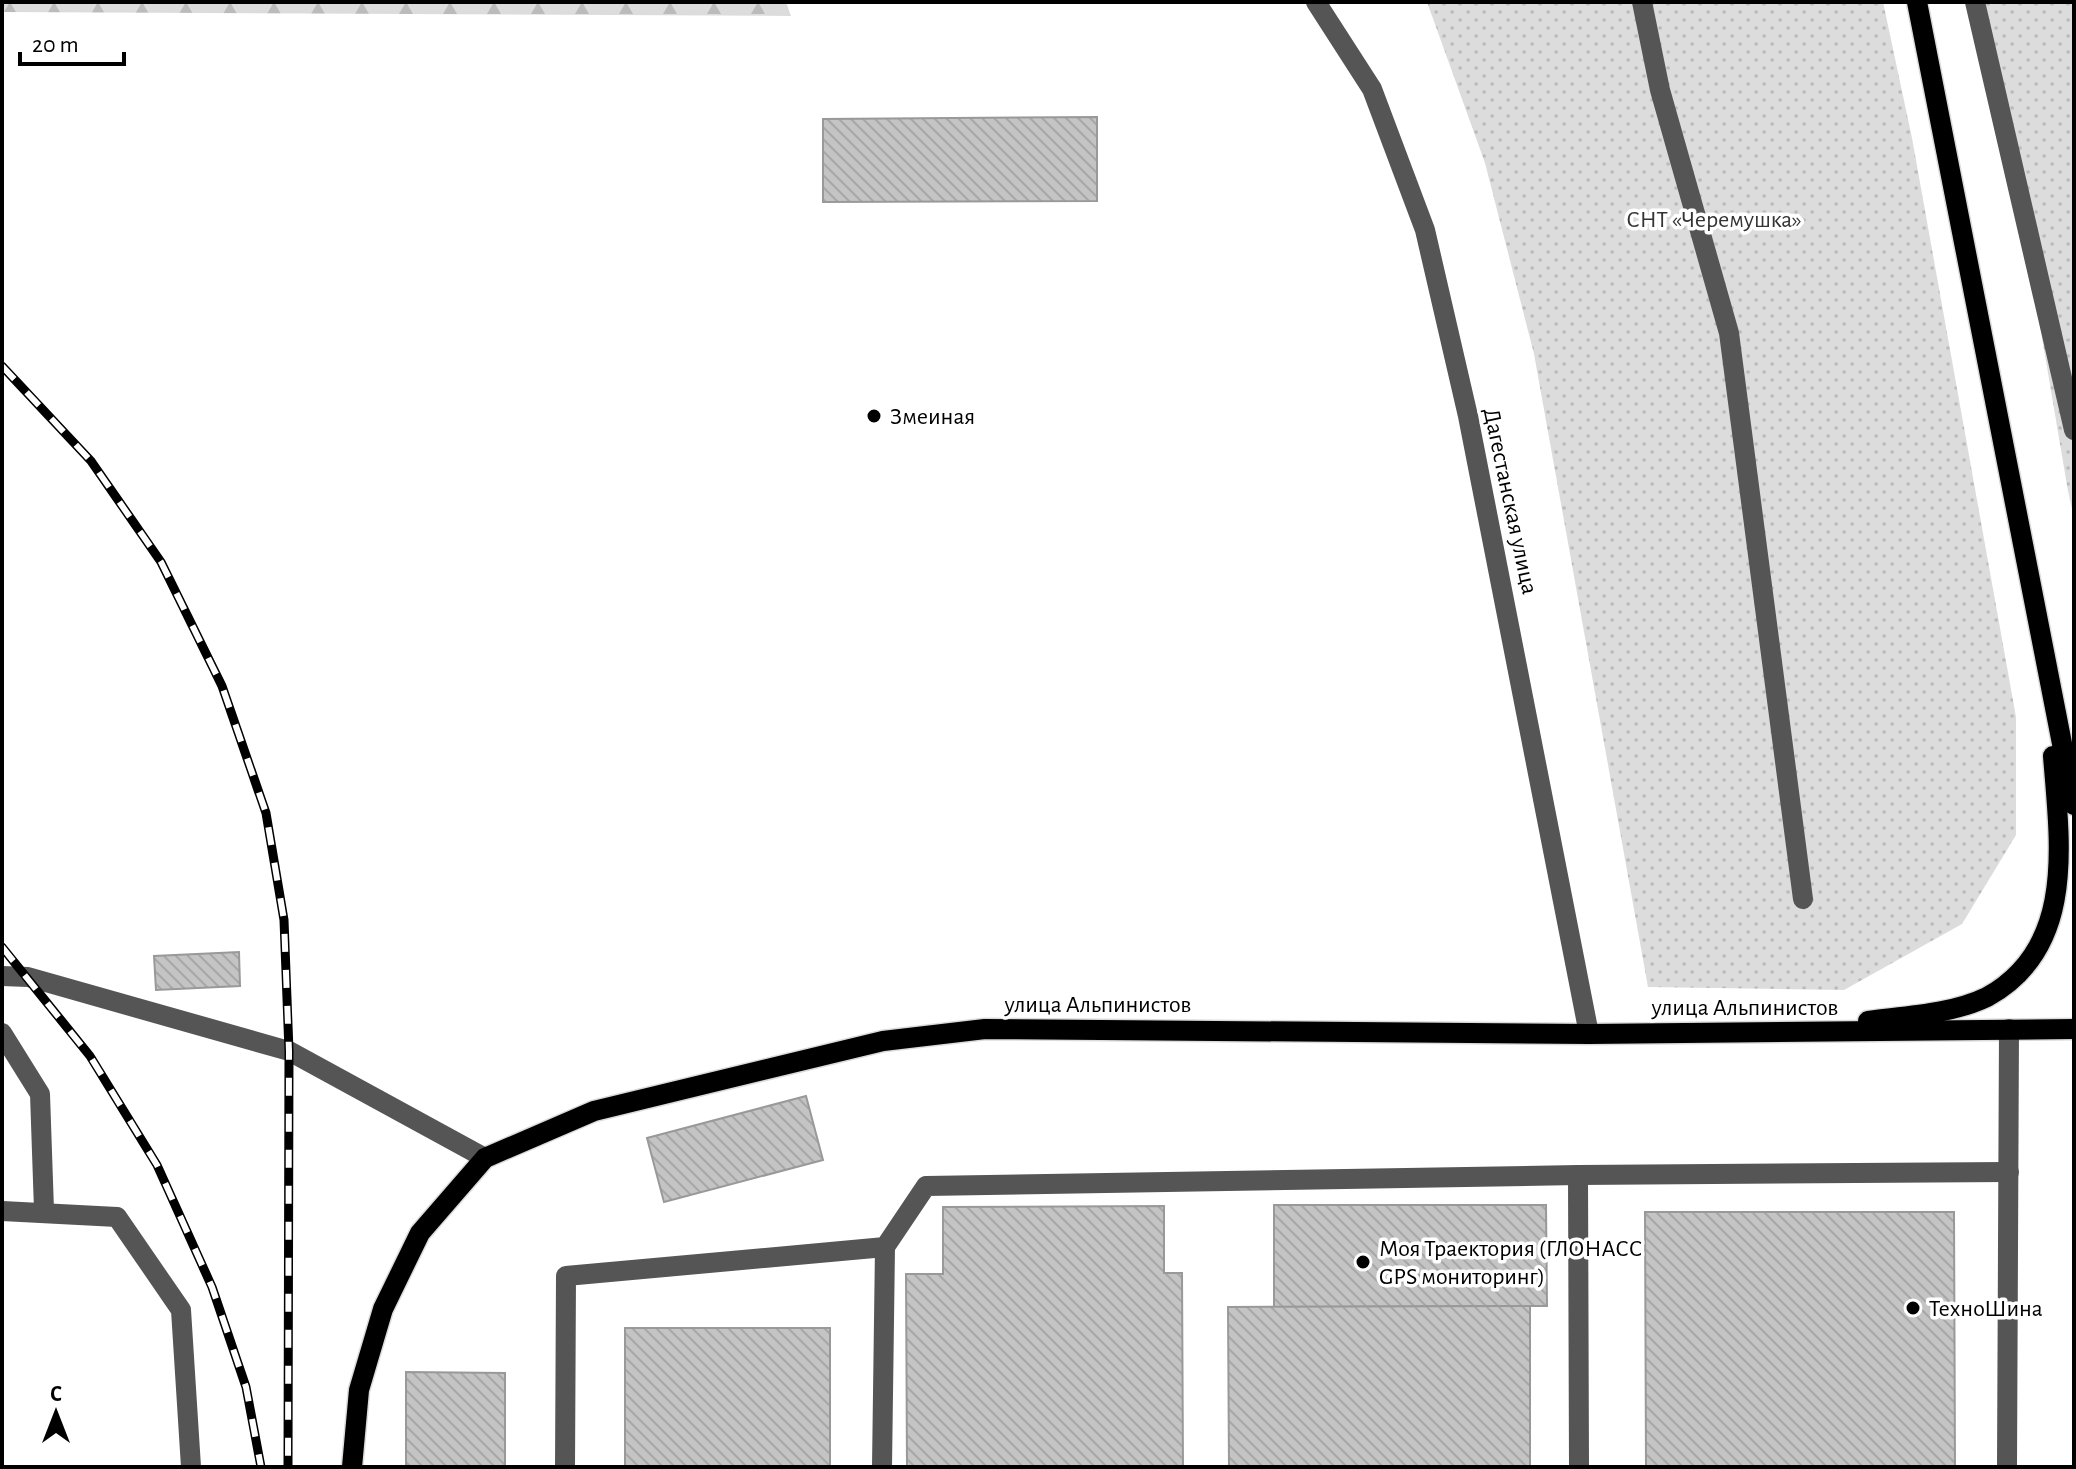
<svg xmlns="http://www.w3.org/2000/svg" width="2076" height="1469" viewBox="0 0 2076 1469" font-family="'Alegreya Sans',sans-serif">
<style>
.forest{fill:url(#forest-firs)}
.garden{fill:url(#garden-dots)}
.building{fill:url(#building-back-hatch);stroke:#999;stroke-width:2}
.lines{fill:none;stroke-linecap:round;stroke-linejoin:round}
.major-casing{stroke:#dbdbdb;stroke-width:23}
.minor{stroke:#555;stroke-width:20}
.major{stroke:#000;stroke-width:20}
.rail-casing{stroke:#000;stroke-width:9}
.rail{stroke:#fff;stroke-width:6;stroke-dasharray:18;stroke-linecap:butt}
.poi-dot{fill:#000;stroke:#fff;stroke-width:3}
.labels{text-anchor:middle;stroke-width:7;stroke-linejoin:round;paint-order:stroke}
.park-label{font-size:24px;fill:#333;stroke:#fff}
.poi-label{font-size:24px;fill:#000;stroke:#fff;text-anchor:start}
.street-label{font-size:24px;fill:#000;stroke:#fff}
</style>
<defs>
<pattern id="forest-firs" width="22" height="20" patternUnits="userSpaceOnUse" patternTransform="scale(2)"><rect width="22" height="20" fill="#dcdcdc"/><path d="M5 1l3.5 6h-7zM16 11l3.5 6h-7z" fill="#bbb"/></pattern>
<pattern id="garden-dots" width="8" height="8" patternUnits="userSpaceOnUse" patternTransform="scale(2)"><rect width="8" height="8" fill="#dcdcdc"/><path d="M2 2h.1M6 6h.1" fill="none" stroke="#bbb" stroke-width="1.8" stroke-linecap="round"/></pattern>
<pattern id="building-back-hatch" width="6" height="6" patternUnits="userSpaceOnUse" patternTransform="scale(2)"><rect width="6" height="6" fill="#c4c4c4"/><path d="M-1 5l2 2M0 0l6 6M5-1l2 2" fill="none" stroke="#a7a7a7"/></pattern>
</defs>
<rect width="100%" height="100%" fill="#fff"/>
<path class="forest" d="M2,2H786L791,16L2,12Z"/>
<g class="garden">
<path d="M1427,2H1883L1912,138L2016,717V835L1962,924L1844,990L1648,987L1534,354L1485,163Z"/>
<path d="M1985,2H2074V518L2068,491Z"/>
</g>
<g class="building">
<path d="M1097,117V201L823,202V119Z"/>
<path d="M239,952L240,986L156,990L154,956Z"/>
<path d="M806,1096L823,1160L664,1202L647,1138Z"/>
<path d="M1274,1205H1546L1547,1306L1274,1307Z"/>
<path d="M1164,1206V1273H1182L1183,1467H907L906,1274H943V1207Z"/>
<path d="M1645,1212H1954L1955,1467H1646Z"/>
<path d="M1530,1306V1467H1229L1228,1307Z"/>
<rect x="625" y="1328" width="205" height="139"/>
<path d="M406,1372L505,1373V1467H406Z"/>
</g>
<g class="lines">
<defs>
<g id="major">
<path d="M1917,2L2074,805"/>
<path d="M1868,1021C1906,1016 1952,1014 1987,997C2076,948 2060,845 2053,756"/>
<path d="M352,1467L359,1390L383,1309L420,1233L485,1158L594,1111L883,1041L985,1029L1589,1034L2074,1029"/>
</g>
</defs>
<use href="#major" class="major-casing"/>
<g class="minor">
<path d="M1316,2L1372,89L1425,230L1468,416L1589,1034"/>
<path d="M1642,2L1660,90L1729,333L1803,899"/>
<path d="M1975,2L2074,430"/>
<path d="M2,976L28,977L289,1051L485,1158"/>
<path d="M2,1033L40,1094L44,1210"/>
<path d="M1578,1175L1579,1467"/>
<path d="M2,1211L117,1217L181,1310L191,1467"/>
<path d="M565,1467L566,1276L885,1247L926,1186L1578,1175L2009,1172"/>
<path d="M882,1467L885,1247"/>
<path d="M2007,1467L2009,1029"/>
</g>
<use href="#major" class="major"/>
<defs>
<g id="rail">
<path d="M2,366L91,461L161,562L222,686L266,813L284,920L289,1051L288,1467"/>
<path d="M2,947L90,1056L157,1165L212,1287L246,1387L261,1467"/>
</g>
</defs>
<use href="#rail" class="rail-casing"/>
<use href="#rail" class="rail"/>
</g>
<g class="poi-dot">
<circle cx="874" cy="416" r="8"/>
<circle cx="1363" cy="1262" r="8"/>
<circle cx="1913" cy="1308" r="8"/>
</g>
<g class="labels">
<g class="park-label">
<text x="1714" y="227">СНТ «Черемушка»</text>
</g>
<g class="poi-label">
<text x="890" y="424">Змеиная</text>
<text x="1379" y="1256">Моя Траектория (ГЛОНАСС<tspan x="1379" dy="28">GPS мониторинг)</tspan></text>
<text x="1929" y="1316">ТехноШина</text>
</g>
<g class="street-label">
<text transform="translate(1511 501) rotate(78)" y="8">Дагестанская улица</text>
<text x="1098" y="1012">улица Альпинистов</text>
<text x="1745" y="1015">улица Альпинистов</text>
</g>
</g>
<rect width="2076" height="1469" fill="none" stroke="#000000" stroke-width="8"/>
<g transform="translate(56 1413)" stroke="#ffffff" stroke-width="6" paint-order="stroke">
<path d="M0-6L14 30L0 20L-14 30Z" fill="#000000"/>
<text y="-12" font-size="22" font-weight="bold" text-anchor="middle" fill="#000000">С</text>
</g>
<path d="M20 52v12h104v-12" fill="none" stroke="#000000" stroke-width="4"/>
<text x="32" y="52" font-size="24" fill="#000000" stroke="#ffffff" stroke-width="6" paint-order="stroke">20 m</text>
</svg>
